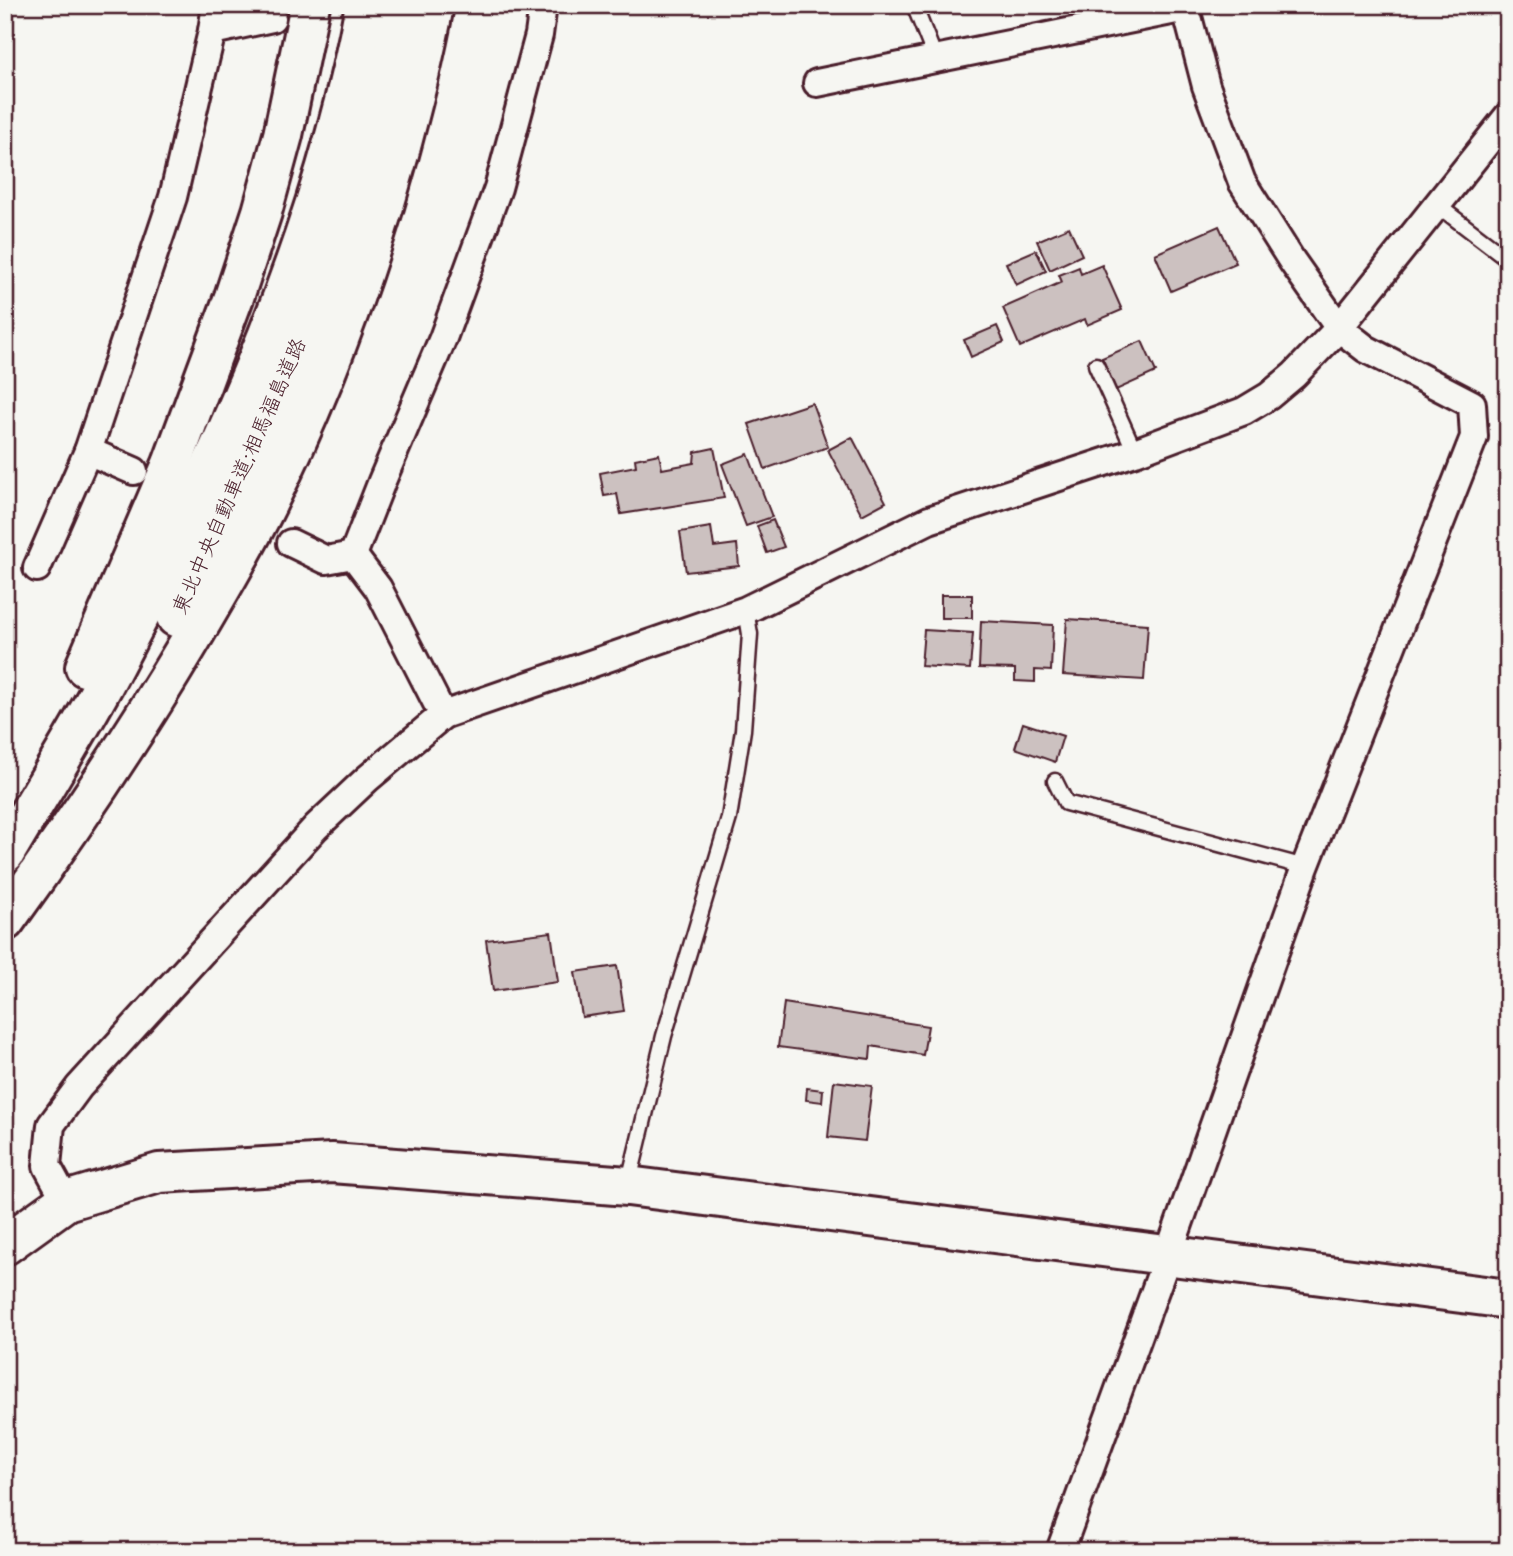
<svg xmlns="http://www.w3.org/2000/svg" width="1513" height="1556" viewBox="0 0 1513 1556" font-family="Pangolin,'Klee One',sans-serif">
<style>
.building{fill:#ccc1c0;stroke:#4a1f2b;stroke-width:2}
.lines{fill:none;stroke-linecap:round;stroke-linejoin:round}
.lane-casing{stroke:#4a1f2b;stroke-width:19}
.street-casing{stroke:#4a1f2b;stroke-width:32}
.secondary-casing{stroke:#4a1f2b;stroke-width:44}
.highway-casing{stroke:#4a1f2b;stroke-width:44}
.path{stroke:#4a1f2b;stroke-width:4.5;stroke-dasharray:2 5;stroke-linecap:butt}
.lane{stroke:#f6f6f2;stroke-width:14}
.street{stroke:#f6f6f2;stroke-width:26}
.secondary{stroke:#f6f6f2;stroke-width:38}
.highway{stroke:#f6f6f2;stroke-width:38}
.labels{text-anchor:middle;stroke-width:6;stroke-linejoin:round;paint-order:stroke}
.street-label{font-size:21px;fill:#4a1f2b;stroke:#f6f6f2}
</style>
<rect width="100%" height="100%" fill="#f6f6f2"/>
<filter id="ink" filterUnits="userSpaceOnUse"><feTurbulence type="fractalNoise" baseFrequency=".0143" numOctaves="2"/><feDisplacementMap in="SourceGraphic" scale="14" xChannelSelector="R" yChannelSelector="G"/><feConvolveMatrix kernelMatrix="1 2 1 2 8 2 1 2 1" color-interpolation-filters="sRGB"/></filter>
<g filter="url(#ink)">
<g class="building">
<path d="M1219,226L1236,263L1171,291L1155,254Z"/>
<path d="M1069,227L1082,255L1050,270L1037,241Z"/>
<path d="M1036,250L1046,271L1016,285L1006,263Z"/>
<path d="M1102,265L1122,310L1087,325L1085,319L1020,347L1003,308L1062,282L1059,275L1079,267L1081,274Z"/>
<path d="M997,326L1004,342L971,357L964,340Z"/>
<path d="M1142,341L1156,372L1116,390L1102,358Z"/>
<path d="M812,403L828,447L765,469L749,424Z"/>
<path d="M852,437L886,502L862,515L828,450Z"/>
<path d="M714,448L724,498L621,514L617,494L604,496L600,473L636,466L635,459L659,454L662,469L694,463L695,452Z"/>
<path d="M748,454L772,517L746,526L722,464Z"/>
<path d="M773,520L784,547L767,553L757,526Z"/>
<path d="M711,527L714,547L737,544L739,566L686,572L680,532Z"/>
<rect x="941" y="595" width="31" height="23"/>
<path d="M1067,619L1148,624L1144,680L1063,675Z"/>
<path d="M981,621L1053,625L1051,671L1035,670V682L1015,681V669L979,668Z"/>
<path d="M924,630L973,633L970,669L921,666Z"/>
<path d="M1023,723L1063,736L1055,762L1015,748Z"/>
<path d="M551,932L558,982L493,991L486,940Z"/>
<path d="M617,966L624,1011L582,1017L575,972Z"/>
<path d="M784,1003L928,1026L923,1055L871,1046L870,1059L778,1047Z"/>
<path d="M834,1081L872,1086L865,1141L828,1137Z"/>
<path d="M807,1088L823,1090L822,1102L806,1100Z"/>
</g>
<g class="lines">
<defs>
<g id="lane">
<path d="M914,5L936,60"/>
<path d="M1437,205L1508,259"/>
<path d="M1096,365L1135,452"/>
<path d="M1055,781L1066,803L1305,867"/>
<path d="M628,1185L664,1036L729,818L743,730L750,634L746,610"/>
</g>
<g id="street">
<path d="M212,31L272,18"/>
<path d="M817,83L1186,8"/>
<path d="M88,451L134,471"/>
<path d="M291,543L326,560L353,555L382,481L443,338L498,188L539,35L543,5"/>
<path d="M353,555L378,588L443,715"/>
<path d="M37,568L88,451L173,197L212,31L216,5"/>
<path d="M66,1201L47,1166L51,1125L79,1087L316,827L367,779L443,715L746,610L929,520L1135,452L1244,411L1269,396L1294,375L1339,328L1508,116"/>
<path d="M1060,1551L1168,1255L1305,867L1474,437L1472,404L1366,349L1339,328L1292,261L1242,182L1206,86L1185,5"/>
</g>
<path id="secondary" d="M5,1245L66,1201L159,1173L332,1163L628,1186L1508,1299"/>
<g id="highway">
<path d="M176,617C211,549 242,480 272,410C327,279 373,145 397,5"/>
<path d="M85,667L172,464L234,297L262,212L283,135L310,5"/>
<path d="M5,853C38,797 73,741 104,684C145,608 182,530 218,451C283,309 337,160 365,5"/>
<path d="M5,921C70,831 132,739 189,643C214,601 239,558 262,514C320,400 365,278 399,154C412,105 425,56 434,5"/>
</g>
</defs>
<use href="#lane" class="lane-casing"/>
<use href="#street" class="street-casing"/>
<use href="#secondary" class="secondary-casing"/>
<use href="#highway" class="highway-casing"/>
<path class="path" d="M5,5H6"/>
<use href="#lane" class="lane"/>
<use href="#street" class="street"/>
<use href="#secondary" class="secondary"/>
<use href="#highway" class="highway"/>
</g>
</g>
<g class="labels">
<g class="street-label">
<text transform="translate(239 476) rotate(-66)" y="7">東北中央自動車道;相馬福島道路</text>
</g>
</g>
<rect width="1513" height="1556" fill="none" stroke="#f6f6f2" stroke-width="28"/>
<rect x="14" y="14" width="1485" height="1528" fill="none" stroke="#4a1f2b" stroke-width="2.5" filter="url(#ink)"/>
</svg>
